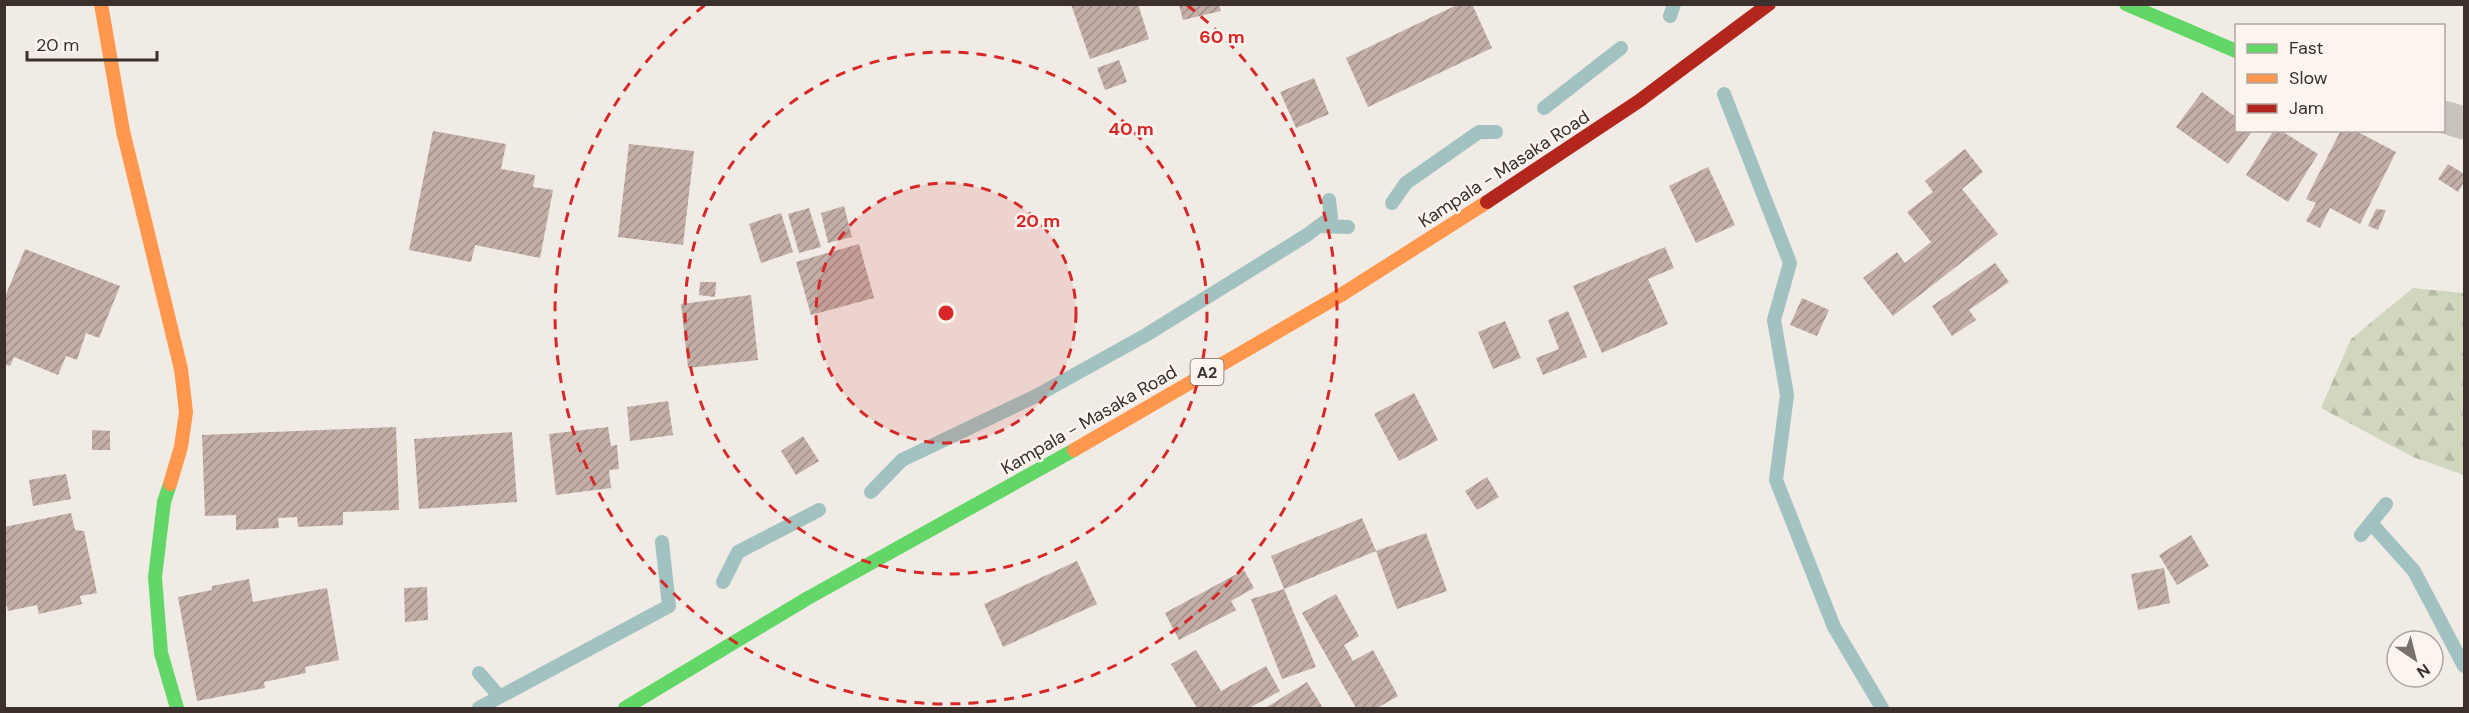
<svg xmlns="http://www.w3.org/2000/svg" width="2469" height="713" viewBox="0 0 2469 713" font-family="'DM Sans',sans-serif">
<style>
.forest{fill:url(#forest-firs)}
.lines{fill:none;stroke-linecap:round;stroke-linejoin:round}
.stream{stroke:#a1c2c1;stroke-width:14}
.building{fill:url(#building-hatch)}
.street{stroke:#c9c3be;stroke-width:33}
.fast{stroke:#63d668;stroke-width:14}
.slow{stroke:#ff974d;stroke-width:14}
.jam{stroke:#b3261e;stroke-width:14}
.ring{fill:none;stroke:#d62828;stroke-width:3;stroke-dasharray:10 8}
.labels{text-anchor:middle;stroke-width:5;stroke-linejoin:round;paint-order:stroke}
.shield{fill:#fbf5ee;stroke:#756b66;stroke-width:1.5}
.shield-label{font-size:16px;font-weight:bold;fill:#3b302b}
.street-label{font-size:18px;fill:#3b302b;stroke:#fbf5ee}
.centre{fill:#d62828;stroke:#fbf5ee;stroke-width:3}
.ring-label{font-size:18px;text-anchor:middle;font-weight:bold;fill:#d62828;stroke:#fbf5ee;stroke-width:5;stroke-linejoin:round;paint-order:stroke}
</style>
<defs>
<pattern id="forest-firs" width="22" height="20" patternUnits="userSpaceOnUse" patternTransform="scale(1.5)"><rect width="22" height="20" fill="#d1d6bf"/><path d="M5 1l3.5 6h-7zM16 11l3.5 6h-7z" fill="#b4b8a4"/></pattern>
<pattern id="building-hatch" width="6" height="6" patternUnits="userSpaceOnUse" patternTransform="scale(1.5)"><rect width="6" height="6" fill="#c3afa7"/><path d="M-1 1l2-2M0 6l6-6M5 7l2-2" fill="none" stroke="#a08f88"/></pattern>
</defs>
<rect width="100%" height="100%" fill="#f0ebe5"/>
<path class="forest" d="M2413,288L2464,293V475L2413,457L2321,408L2351,339Z"/>
<g class="lines">
<g class="stream">
<path d="M1670,16L1674,4"/>
<path d="M1724,94L1790,263L1774,320L1787,395L1776,480L1834,627L1882,708"/>
<path d="M1544,108L1621,48"/>
<path d="M1392,203L1406,183L1479,132H1496"/>
<path d="M1319,226L1348,227"/>
<path d="M871,492L902,460L1036,396L1146,335L1307,235L1331,217L1329,200"/>
<path d="M2371,523L2414,571L2464,666"/>
<path d="M2361,535L2386,504"/>
<path d="M723,582L738,552L819,510"/>
<path d="M479,673L499,696"/>
<path d="M479,708L669,606L662,542"/>
</g>
</g>
<g class="building">
<path d="M1071,4H1138L1149,39L1090,59Z"/>
<path d="M1459,4H1472L1492,48L1368,107L1346,58Z"/>
<path d="M1179,5H1219L1221,11L1183,20Z"/>
<path d="M1119,60L1127,82L1105,90L1097,68Z"/>
<path d="M1314,78L1329,114L1296,128L1280,92Z"/>
<path d="M2202,92L2236,117V130H2253L2228,164L2176,127Z"/>
<path d="M2274,130H2280L2318,154L2288,202L2246,175Z"/>
<path d="M2341,130H2354L2396,152L2360,224L2330,208L2320,228L2306,221L2316,203L2306,199Z"/>
<path d="M433,131L506,144L501,169L535,175L533,187L553,190L540,258L475,245L471,262L409,250Z"/>
<path d="M629,144L694,151L683,245L618,237Z"/>
<path d="M1965,149L1983,172L1962,189L1998,234L1893,316L1863,278L1897,252L1905,263L1931,242L1907,212L1933,192L1925,181Z"/>
<path d="M2448,164L2464,174V182L2458,192L2438,179Z"/>
<path d="M1708,167L1735,225L1696,243L1669,186Z"/>
<path d="M844,206L852,237L828,243L821,213Z"/>
<path d="M809,208L821,247L799,253L788,214Z"/>
<path d="M2376,209L2386,210L2378,230L2368,226Z"/>
<path d="M781,213L793,252L761,263L749,224Z"/>
<path d="M859,244L874,298L811,315L796,262Z"/>
<path d="M1665,247L1674,268L1648,279L1668,324L1602,353L1573,286Z"/>
<path d="M25,249L120,286L99,338L86,333L77,360L66,356L58,375L14,357L10,366L4,364V299Z"/>
<path d="M1995,263L2009,282L1969,310L1976,320L1952,336L1932,306Z"/>
<path d="M700,282H716L715,297L699,295Z"/>
<path d="M751,295L758,360L688,368L681,304Z"/>
<path d="M1802,298L1829,310L1817,336L1790,325Z"/>
<path d="M1568,311L1587,357L1543,375L1536,358L1559,349L1548,320Z"/>
<path d="M1505,321L1521,358L1493,369L1478,332Z"/>
<path d="M1414,393L1438,440L1399,461L1374,414Z"/>
<path d="M668,401L673,435L630,441L627,407Z"/>
<path d="M396,427L399,510L343,512V525L298,527L297,517L278,518L279,528L236,530V515L205,516L202,435Z"/>
<path d="M608,427L611,446L617,445L619,469L609,470L611,488L556,495L549,434Z"/>
<path d="M92,430L110,431V450H92Z"/>
<path d="M512,432L517,502L419,509L414,439Z"/>
<path d="M803,436L819,461L796,475L781,451Z"/>
<path d="M66,474L71,499L33,506L29,480Z"/>
<path d="M1487,477L1499,497L1477,510L1465,491Z"/>
<path d="M71,513L75,530L84,531L97,593L80,596L82,604L39,614L37,605L8,611L4,595V527Z"/>
<path d="M1362,518L1376,551L1284,589L1271,556Z"/>
<path d="M1426,533L1447,591L1397,609L1376,551Z"/>
<path d="M2191,535L2209,566L2177,585L2159,555Z"/>
<path d="M1077,561L1097,604L1003,647L984,604Z"/>
<path d="M2164,568L2170,603L2138,610L2131,574Z"/>
<path d="M1244,570L1254,588L1231,601L1236,610L1179,640L1165,613Z"/>
<path d="M249,579L253,602L327,588L339,660L305,667L306,673L264,682L265,688L197,701L178,597L212,590V586Z"/>
<path d="M427,587L428,620L405,622L404,588Z"/>
<path d="M1284,589L1316,667L1282,679L1251,599Z"/>
<path d="M1336,594L1359,636L1344,645L1353,661L1373,650L1398,696L1377,708H1356L1302,613Z"/>
<path d="M1196,650L1221,691L1266,666L1280,691L1249,708H1197L1171,664Z"/>
<path d="M1307,682L1323,708H1265L1272,704Z"/>
</g>
<g class="lines">
<path class="street" d="M2444,117L2464,123"/>
<g class="fast">
<path d="M2126,4L2236,51"/>
<path d="M170,484L164,502L155,577L161,653L177,708"/>
<path d="M625,708L808,598L1074,450"/>
</g>
<g class="slow">
<path d="M101,4L123,131L181,369L186,412L181,447L170,484"/>
<path d="M1074,450L1341,295L1487,202"/>
</g>
<path class="jam" d="M1487,202L1639,101L1769,4"/>
</g>
<circle cx="946" cy="313" r="130" fill="#d62828" fill-opacity=".12"/>
<g class="ring">
<circle cx="946" cy="313" r="130"/>
<circle cx="946" cy="313" r="261"/>
<path d="M1187 5A391 391 0 1 1 705 5"/>
</g>
<g class="labels">
<rect class="shield" x="1190.5" y="359" width="33" height="26" rx="4.5"/>
<g class="shield-label">
<text x="1207" y="378">A2</text>
</g>
<g class="street-label">
<text transform="translate(1504 169) rotate(-33)" y="6">Kampala - Masaka Road</text>
<text transform="translate(1089 420) rotate(-30)" y="6">Kampala - Masaka Road</text>
</g>
</g>
<circle cx="946" cy="313" r="9" class="centre"/>
<g class="ring-label">
<text x="1222" y="43">60 m</text>
<text x="1131" y="135">40 m</text>
<text x="1038" y="227">20 m</text>
</g>
<rect width="2469" height="713" fill="none" stroke="#3b302b" stroke-width="12"/>
<rect x="2235" y="24" width="210" height="108" fill="#fbf5ee" stroke="#aea6a0" stroke-width="1.5"/>
<rect x="2247" y="44" width="30" height="9" fill="#63d668" stroke="#aea6a0" stroke-width="1.5"/>
<text x="2289" y="54" font-size="18" fill="#3b302b">Fast</text>
<rect x="2247" y="74" width="30" height="9" fill="#ff974d" stroke="#aea6a0" stroke-width="1.5"/>
<text x="2289" y="84" font-size="18" fill="#3b302b">Slow</text>
<rect x="2247" y="104" width="30" height="9" fill="#b3261e" stroke="#aea6a0" stroke-width="1.5"/>
<text x="2289" y="114" font-size="18" fill="#3b302b">Jam</text>
<g transform="translate(2415 659) rotate(145)"><circle r="28" fill="#fbf5ee" stroke="#aea6a0" stroke-width="1.5"/>
<path d="M0-4.5L10 22L0 15L-10 22Z" fill="#7a716c"/>
<text y="-9" font-size="16" font-weight="bold" text-anchor="middle" fill="#3b302b">N</text>
</g>
<path d="M27 51v9h130v-9" fill="none" stroke="#3b302b" stroke-width="3"/>
<text x="36" y="51" font-size="18" fill="#3b302b" stroke="#fbf5ee" stroke-width="4.5" paint-order="stroke">20 m</text>
</svg>
